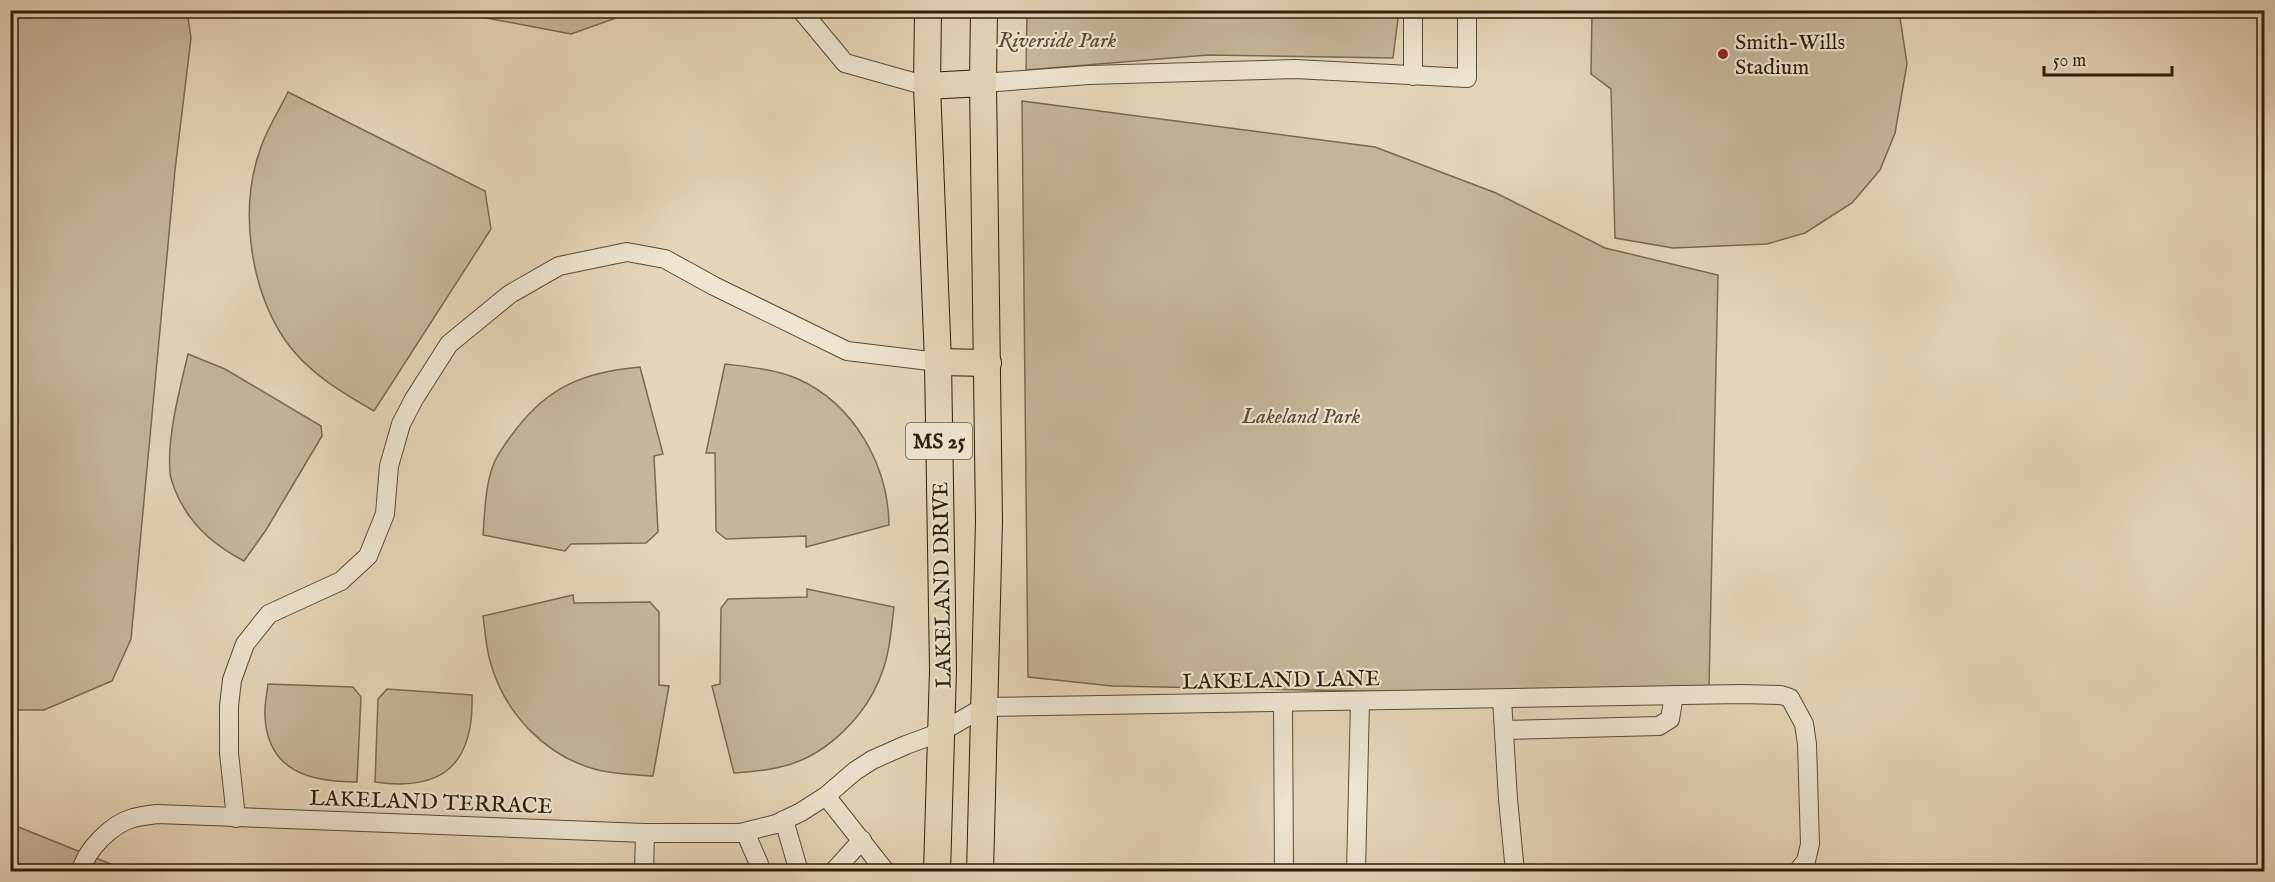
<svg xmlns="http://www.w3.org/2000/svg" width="2275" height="882" viewBox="0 0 2275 882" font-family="'IM FELL English',serif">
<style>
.green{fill:#c6b69a;stroke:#7a6a52;stroke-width:1.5}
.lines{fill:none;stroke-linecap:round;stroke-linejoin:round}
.minor-casing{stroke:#5c4c35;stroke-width:20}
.highway-casing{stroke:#2e1e09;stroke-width:28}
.minor{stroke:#eee4d1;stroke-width:18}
.highway{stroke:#e5d5b8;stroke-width:26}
.poi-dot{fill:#8f2418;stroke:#eee4d1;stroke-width:2}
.labels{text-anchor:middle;stroke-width:4.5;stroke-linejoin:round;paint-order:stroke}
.shield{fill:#eee4d1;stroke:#685945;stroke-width:1.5}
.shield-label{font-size:21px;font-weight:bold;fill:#2e1e09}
.park-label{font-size:22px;font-style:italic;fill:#5c4c34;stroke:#eee4d1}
.poi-label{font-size:22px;fill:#2e1e09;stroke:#eee4d1;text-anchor:start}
.street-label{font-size:22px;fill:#2e1e09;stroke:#eee4d1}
</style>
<rect width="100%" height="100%" fill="#e5d5b8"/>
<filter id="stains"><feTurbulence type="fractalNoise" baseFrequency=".00333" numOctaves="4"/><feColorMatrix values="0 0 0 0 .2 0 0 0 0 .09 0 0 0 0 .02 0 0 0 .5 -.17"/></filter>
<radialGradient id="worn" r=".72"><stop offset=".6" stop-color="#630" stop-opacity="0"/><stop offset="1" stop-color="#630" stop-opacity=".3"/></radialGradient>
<g class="green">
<path d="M10,11H187L191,38L175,170L131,639L112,681L44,710H10Z"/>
<path d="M450,11L636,10V11L571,34Z"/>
<path d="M1027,11V10L1399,11L1393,58L1208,55L1026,70Z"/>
<path d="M1592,11H1899L1907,64L1895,133L1880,170L1852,203L1805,233L1767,244L1673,248L1615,238L1611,89L1591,74Z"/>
<path d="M288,92L485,191L491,229L374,411C341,392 307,372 285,340C250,288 239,209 260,150C266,130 279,111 288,92Z"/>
<path d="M1022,101L1375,147L1496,193L1605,248L1718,275L1709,687L1405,692L1112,686L1028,677Z"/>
<path d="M188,354L225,369L321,426L322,436L266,530L244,561C213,545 188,523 175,490C173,484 170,478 170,472C167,435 180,389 188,354Z"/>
<path d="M725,364C749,367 775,369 798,379C854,404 888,465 889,525L806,547V536L726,539L716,531L715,453H706Z"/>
<path d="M640,367L663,454L654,456L658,532L646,543L571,544L565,551L483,535C485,511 485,485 494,463C499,452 507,441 514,432C548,386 585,372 640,367Z"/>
<path d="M807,589L894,607C891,630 890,653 881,675C867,714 829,753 788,765C771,770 752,772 734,773L712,686L720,684L721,608L728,599L807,597Z"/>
<path d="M573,595L574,603L650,602L659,612V685L669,686L653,776C635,775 616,774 598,770C546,757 504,713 490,661C486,647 485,631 483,616Z"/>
<path d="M268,684L353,687L361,697L357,782C311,782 268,772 265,717C264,706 267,694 268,684Z"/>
<path d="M387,689L472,695C474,763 444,792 375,782L378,699Z"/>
<path d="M11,824L128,871H11Z"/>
</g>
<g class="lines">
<defs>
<g id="minor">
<path d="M801,10L845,63L927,86"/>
<path d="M1413,10V76"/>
<path d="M983,83L1089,75L1295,69L1467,78V10"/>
<path d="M1502,699L1508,799L1515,872"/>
<path d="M1283,703L1284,872"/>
<path d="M1504,730L1659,726L1670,719L1674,695"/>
<path d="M826,796L886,872"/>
<path d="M236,818L229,753V706L232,680L245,644L269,614L341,581L368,556L385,514L389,466L401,424L414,399L449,344L510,294L559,266L627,252L665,259L714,286L847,351L938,362"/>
<path d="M784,820L799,872"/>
<path d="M745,832L759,864L758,872"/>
<path d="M81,872C85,850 112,824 133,818C141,816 149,815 157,814L645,833H740L776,824L801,812L826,796L855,771L872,760L906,745L941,732L984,707L1741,694L1781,695L1790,698L1804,724L1807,744L1810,844L1806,861L1797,872"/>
<path d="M644,872L645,833"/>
<path d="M833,872L862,840"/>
<path d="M1356,872L1360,701"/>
</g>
<g id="highway">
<path d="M928,10L927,86L938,362L943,670L937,872"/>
<path d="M927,86L983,83"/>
<path d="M938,362L988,363"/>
<path d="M980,872L989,521L983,83L984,10"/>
</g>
</defs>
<use href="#minor" class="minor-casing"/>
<use href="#highway" class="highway-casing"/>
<use href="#minor" class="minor"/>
<use href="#highway" class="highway"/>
</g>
<circle class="poi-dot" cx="1723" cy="54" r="6"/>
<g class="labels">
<rect class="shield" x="906" y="423" width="66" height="36" rx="4.5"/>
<g class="shield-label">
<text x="939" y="448">MS 25</text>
</g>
<g class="park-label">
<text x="1057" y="47">Riverside Park</text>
<text x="1301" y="423">Lakeland Park</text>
</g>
<g class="poi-label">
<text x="1735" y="49">Smith-Wills<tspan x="1735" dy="25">Stadium</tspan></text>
</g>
<g class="street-label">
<text transform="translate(941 585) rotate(-91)" y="8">LAKELAND DRIVE</text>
<text transform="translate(1281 679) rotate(-1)" y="8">LAKELAND LANE</text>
<text transform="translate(431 801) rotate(2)" y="8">LAKELAND TERRACE</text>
</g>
</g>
<rect width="2275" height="882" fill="none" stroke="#e5d5b8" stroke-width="36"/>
<rect x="12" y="12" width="2251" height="858" fill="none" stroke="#2e1e09" stroke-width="3"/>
<rect x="18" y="18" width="2239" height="846" fill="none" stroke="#2e1e09" stroke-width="1.5"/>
<path d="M2044 66v9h128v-9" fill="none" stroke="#2e1e09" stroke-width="3"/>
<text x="2053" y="66" font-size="18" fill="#2e1e09" stroke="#eee4d1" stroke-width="4.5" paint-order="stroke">50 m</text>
<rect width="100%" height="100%" filter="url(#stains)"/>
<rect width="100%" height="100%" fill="url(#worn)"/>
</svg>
